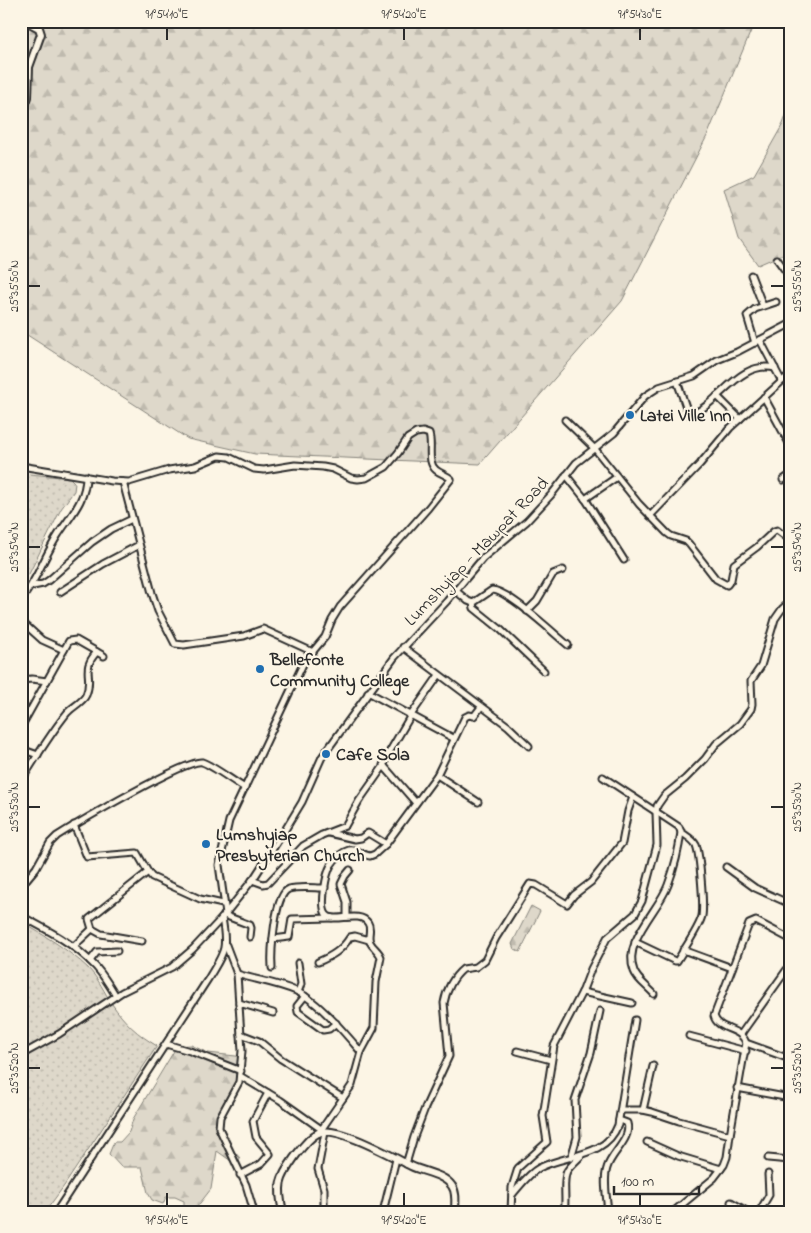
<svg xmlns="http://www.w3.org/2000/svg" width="811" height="1233" viewBox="0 0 811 1233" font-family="'Indie Flower',sans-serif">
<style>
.grass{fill:url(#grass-dots);stroke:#84827a}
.forest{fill:url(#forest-firs);stroke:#84827a}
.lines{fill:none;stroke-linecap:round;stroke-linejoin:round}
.minor-casing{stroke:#2b2b2b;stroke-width:9}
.tertiary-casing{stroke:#2b2b2b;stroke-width:10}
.minor{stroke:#fcf5e5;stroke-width:5}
.tertiary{stroke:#fcf5e5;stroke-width:6}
.ticks{fill:none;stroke:#2b2b2b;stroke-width:2}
.poi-dot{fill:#1f6fb2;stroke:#fcf5e5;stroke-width:2}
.labels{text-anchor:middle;stroke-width:4.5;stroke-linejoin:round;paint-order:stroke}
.poi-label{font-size:18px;font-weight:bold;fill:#2b2b2b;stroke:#fcf5e5;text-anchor:start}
.street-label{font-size:18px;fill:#2b2b2b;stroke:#fcf5e5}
.neatline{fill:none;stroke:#2b2b2b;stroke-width:2}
.ticks-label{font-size:12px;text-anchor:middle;fill:#2b2b2b}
</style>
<defs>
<pattern id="grass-dots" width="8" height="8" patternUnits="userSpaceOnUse" patternTransform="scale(1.25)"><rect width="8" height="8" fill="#ded8ca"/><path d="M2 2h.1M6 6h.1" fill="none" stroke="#bfbaae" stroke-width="1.8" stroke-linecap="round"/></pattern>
<pattern id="forest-firs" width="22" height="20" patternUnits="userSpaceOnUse" patternTransform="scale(1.25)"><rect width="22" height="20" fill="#ded8ca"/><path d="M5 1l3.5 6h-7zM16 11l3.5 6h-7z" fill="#bfbaae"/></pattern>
</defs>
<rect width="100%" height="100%" fill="#fcf5e5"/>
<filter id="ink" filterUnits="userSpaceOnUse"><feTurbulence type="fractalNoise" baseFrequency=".02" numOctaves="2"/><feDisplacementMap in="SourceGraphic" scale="10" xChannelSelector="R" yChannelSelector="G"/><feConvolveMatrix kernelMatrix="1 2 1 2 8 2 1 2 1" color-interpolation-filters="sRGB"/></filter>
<g filter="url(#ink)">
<g class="grass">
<path d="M29,474L70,478L75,483L74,491L61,509L29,574L21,584V476Z"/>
<path d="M21,922C44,935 69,950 88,968C99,979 104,992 112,1004C125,1023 137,1034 157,1046L64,1186L45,1212H21Z"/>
</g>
<g class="forest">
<path d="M21,21H755L708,134L622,301L480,464L255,454L188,439L21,331Z"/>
<path d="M790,105V251L758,265L739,239L724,189L754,175L783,124Z"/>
<path d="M531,906L540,911L520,952L514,949L512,944Z"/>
<path d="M191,1045L208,1053L245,1057C240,1084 210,1115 227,1143C230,1148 236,1153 240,1158L238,1166L217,1151L211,1189L193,1212H184V1201L175,1197H166L163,1204L152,1200L148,1193L142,1167H121L109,1154L114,1142H120L129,1132L133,1119L177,1046Z"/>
</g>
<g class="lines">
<defs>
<g id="minor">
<path d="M777,259L790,277"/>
<path d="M751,275L763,306"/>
<path d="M760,340L781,380"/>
<path d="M755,343L747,316L755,309L776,302"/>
<path d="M677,381L688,413L690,415C719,405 738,360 775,368"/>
<path d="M717,396L740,419"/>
<path d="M764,397L790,445"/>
<path d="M565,420L595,449L639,504L667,533L671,536L686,541L689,544L716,579L727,585L731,580L734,564L757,547L774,531L777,530L790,540"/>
<path d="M21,466L112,481L129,482L169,470L195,466L219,456L229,457L254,469L264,470L295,465L323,467L333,469L351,478L358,479L366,478L386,467L398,453L408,438L416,433L423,432L429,434C433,446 426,461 436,470C441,474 447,475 451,479L428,508L340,607L332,620L325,637L304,662L229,821L219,865L226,914"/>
<path d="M566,475L586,500L624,560"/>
<path d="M783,480L790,475"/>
<path d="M123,482L152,593L158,611L175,644L184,645L244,636L263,629L313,652"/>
<path d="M585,499L617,477"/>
<path d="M650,516L700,464L730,428L790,374"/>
<path d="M33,586L43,584L49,580L92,542L111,529L132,519"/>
<path d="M456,591L468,601L473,603L492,590C508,590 553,633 568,645"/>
<path d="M60,592L103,564L139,545"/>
<path d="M21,600C37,580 44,557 58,535C70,516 86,501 86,476"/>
<path d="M473,603L474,608L500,629L544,671"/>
<path d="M527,611L537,601L553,574L563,570"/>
<path d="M21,621L42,640L64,650"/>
<path d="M403,647L508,726L529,746"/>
<path d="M21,680L32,679L47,681"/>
<path d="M368,692L453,738"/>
<path d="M21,727L69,641L76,640L104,656"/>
<path d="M21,749L38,755"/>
<path d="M383,765L416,803"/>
<path d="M437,775L478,802"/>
<path d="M603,777L673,823L679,827L681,832C679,849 674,869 668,885C659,910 622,942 634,971C637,980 648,987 654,994"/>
<path d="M21,781C36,758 50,734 67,713C72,707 83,702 86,695C94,676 80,670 97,652"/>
<path d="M74,825L87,857L137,853L148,872L152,877L200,899L223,904"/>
<path d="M329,833L355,839L361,838L368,833L386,844"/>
<path d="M726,867L755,888L790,904"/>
<path d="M252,880L263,884L268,883L303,846L322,835L345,826L359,801L383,767L387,756L411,715L439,675"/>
<path d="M21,886L36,868L50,843L57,836C76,824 186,759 202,762C212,765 234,782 245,788"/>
<path d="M224,915L250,925L251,928L250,937"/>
<path d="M21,916C48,930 75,944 96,967C104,976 110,986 116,996"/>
<path d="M347,917V902L341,884L345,876L350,870"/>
<path d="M273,939L289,937L292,919L332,918"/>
<path d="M142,941L101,934L92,929L89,919L148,872"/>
<path d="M635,942L675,961H677C684,949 699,928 702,916C704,905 700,855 696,845C693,839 686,836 681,832"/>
<path d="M226,945L237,974L242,1051L239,1082L220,1117L219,1128L246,1185L254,1212"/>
<path d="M73,947L92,929"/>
<path d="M683,950L732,968"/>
<path d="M90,961L97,952L117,951"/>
<path d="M318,962C332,956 342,950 350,937L355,936L369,940"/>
<path d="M272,968C271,954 274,894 289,889C299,886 314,888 325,888"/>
<path d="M237,974C256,980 278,983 296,991C318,1001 345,1033 361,1052"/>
<path d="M298,992L301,984L298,963"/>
<path d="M582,992L632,1003"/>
<path d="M305,996L297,1006L298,1012L323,1030L329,1029L336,1023"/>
<path d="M239,1003L273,1013"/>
<path d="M241,1034L259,1041L281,1059L343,1098"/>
<path d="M741,1034L790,965"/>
<path d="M689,1036L746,1051"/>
<path d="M746,1043L790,1059"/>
<path d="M166,1044L190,1051L241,1071"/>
<path d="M517,1051L551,1060"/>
<path d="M21,1055L59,1034L122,992L172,967L193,949L222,918L254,878L285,830L302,802L322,757L394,658L447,601L483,558L527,521L551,495L576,463L614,433L645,396L659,387L694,376L717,360L737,352L790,324"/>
<path d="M240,1076L280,1100L321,1129"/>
<path d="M737,1088L790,1098"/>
<path d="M621,1110H643L652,1112L679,1121L730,1135"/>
<path d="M643,1110L653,1066"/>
<path d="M319,1133L352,1085L361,1052L374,1028L376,982L381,957C379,951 373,948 370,942C367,936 372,929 368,923C359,909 332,925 326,914C320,905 326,874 331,865C335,859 342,852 349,850C356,848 363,855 370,856L375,854L386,844L437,775L465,717L469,715L474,716L481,707"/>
<path d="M647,1142L678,1156L721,1169"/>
<path d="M571,1158L577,1137L575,1100L591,1053L600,1011"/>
<path d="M768,1158L790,1160"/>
<path d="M406,1164L414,1137L425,1108L449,1056L444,1003C446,991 453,977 463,969L476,967L485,960L496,938L530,884L536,885L567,904L574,895L591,882L622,843L628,811L633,797"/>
<path d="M240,1175L261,1164L270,1154L256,1137L253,1121L268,1093"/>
<path d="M512,1195C520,1186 528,1174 539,1168C565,1154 606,1158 618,1125L635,1020"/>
<path d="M731,1202L748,1212"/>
<path d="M56,1212L208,979C224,952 228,951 222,918"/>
<path d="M324,1212V1189L318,1169L325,1132"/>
<path d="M383,1212L396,1159"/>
<path d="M511,1212L512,1187L518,1168L547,1142L543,1116L554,1046L583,990L591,969L607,938L635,914L642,901L657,845L656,812L657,806L664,796L685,779L705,759L716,744L740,724L751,709L752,704L751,681L761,666L775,619L782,609L790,602"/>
<path d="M564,1212C567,1200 562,1181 567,1171C570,1166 576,1161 581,1156"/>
<path d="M608,1212C607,1198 603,1181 607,1168C611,1153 632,1139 627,1123L619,1120"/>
<path d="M673,1212L714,1178L724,1165L727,1157L730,1135L746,1043C741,1027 718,1031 714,1016L749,924L756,921L790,939"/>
<path d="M759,1212L769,1195L768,1174"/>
</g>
<g id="tertiary">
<path d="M21,117L28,97L29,67L41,34L39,28L26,21"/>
<path d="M283,1212C277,1186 279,1179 294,1158C300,1150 308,1138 318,1133C335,1124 393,1157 411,1166C423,1172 444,1174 452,1186C457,1193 455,1203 455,1212"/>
</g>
</defs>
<use href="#minor" class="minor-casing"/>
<use href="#tertiary" class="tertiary-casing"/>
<use href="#minor" class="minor"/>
<use href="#tertiary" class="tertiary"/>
</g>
</g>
<path class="ticks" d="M167,28V40M404,28V40M640,28V40M28,286H40M771,286H784M28,547H40M771,547H784M28,807H40M771,807H784M28,1068H40M771,1068H784M167,1193V1206M404,1193V1206M640,1193V1206"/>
<g class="poi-dot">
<circle cx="630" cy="415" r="5"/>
<circle cx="260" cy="669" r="5"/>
<circle cx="326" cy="754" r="5"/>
<circle cx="206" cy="844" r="5"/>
</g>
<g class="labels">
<g class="poi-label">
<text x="640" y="421">Latei Ville Inn</text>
<text x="270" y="665">Bellefonte<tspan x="270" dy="21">Community College</tspan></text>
<text x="336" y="760">Cafe Sola</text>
<text x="216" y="840">Lumshyiap<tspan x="216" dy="21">Presbyterian Church</tspan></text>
</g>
<g class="street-label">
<text transform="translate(476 551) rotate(-46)" y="6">Lumshyiap - Mawpat Road</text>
</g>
</g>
<rect width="811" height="1233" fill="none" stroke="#fcf5e5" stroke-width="55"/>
<path d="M614 1186v8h85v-8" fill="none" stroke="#2b2b2b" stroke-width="2.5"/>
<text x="621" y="1186" font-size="15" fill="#2b2b2b" stroke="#fcf5e5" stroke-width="4" paint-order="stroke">100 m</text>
<rect x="28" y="28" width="756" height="1178" class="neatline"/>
<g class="ticks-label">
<text x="167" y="18">91°54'10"E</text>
<text x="404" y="18">91°54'20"E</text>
<text x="640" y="18">91°54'30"E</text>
<text transform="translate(14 286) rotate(-90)" y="4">25°35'50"N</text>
<text transform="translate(797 286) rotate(-90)" y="4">25°35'50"N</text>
<text transform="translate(14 547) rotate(-90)" y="4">25°35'40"N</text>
<text transform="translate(797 547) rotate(-90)" y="4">25°35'40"N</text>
<text transform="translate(14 807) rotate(-90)" y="4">25°35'30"N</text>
<text transform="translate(797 807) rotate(-90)" y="4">25°35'30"N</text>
<text transform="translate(14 1068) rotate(-90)" y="4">25°35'20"N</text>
<text transform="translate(797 1068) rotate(-90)" y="4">25°35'20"N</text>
<text x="167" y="1224">91°54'10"E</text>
<text x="404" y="1224">91°54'20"E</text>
<text x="640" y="1224">91°54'30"E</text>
</g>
</svg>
